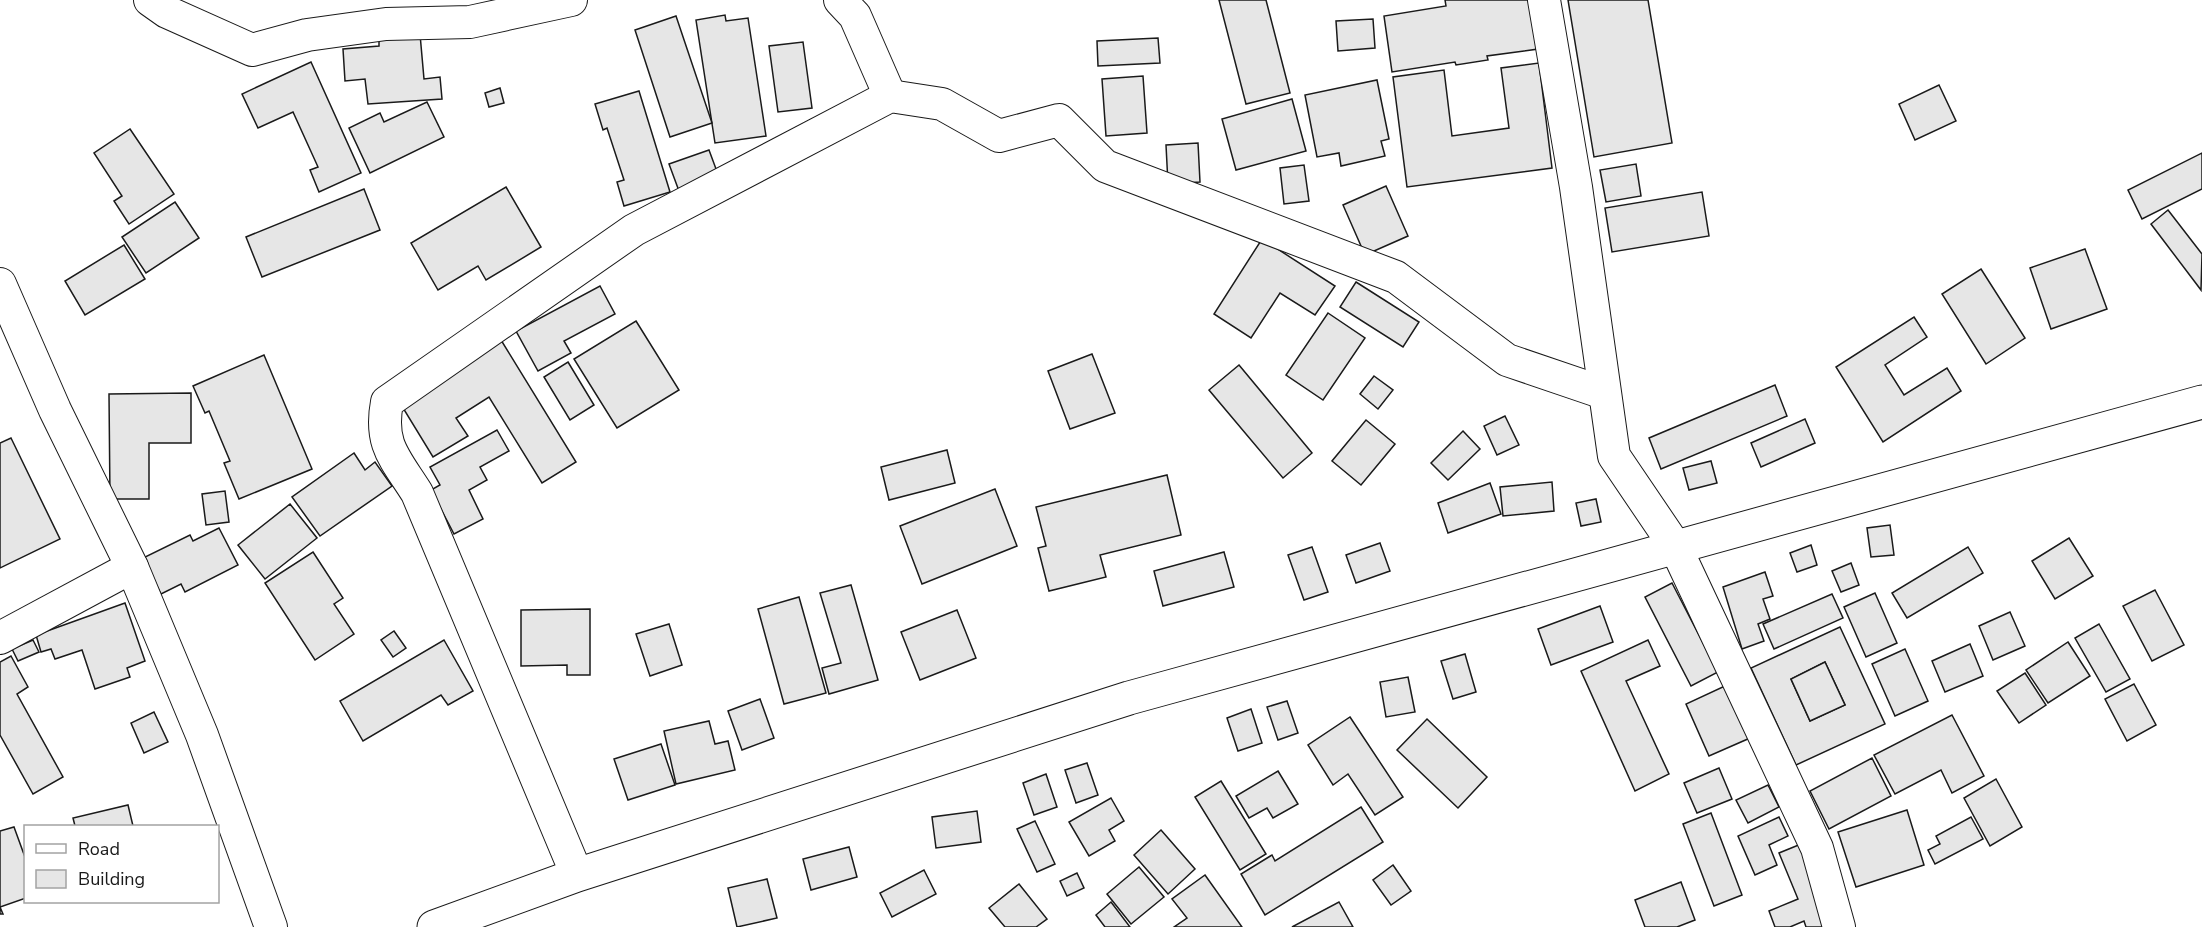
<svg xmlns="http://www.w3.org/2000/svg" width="2202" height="927" viewBox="0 0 2202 927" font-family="'Nunito Sans',sans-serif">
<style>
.building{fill:#e6e6e6;stroke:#1a1a1a;stroke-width:1.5;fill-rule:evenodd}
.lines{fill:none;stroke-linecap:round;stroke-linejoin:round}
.street-casing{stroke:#1a1a1a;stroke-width:34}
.highway-casing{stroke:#1a1a1a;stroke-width:35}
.street{stroke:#fff;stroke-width:32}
.highway{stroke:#fff;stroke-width:33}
</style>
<rect width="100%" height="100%" fill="#fff"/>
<g class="building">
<path d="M1219,0H1266L1290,93L1246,104Z"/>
<path d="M1445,0H1530L1538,49L1487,56L1488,60L1456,65L1455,62L1392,72L1384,16L1446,6Z"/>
<path d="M1568,0H1648L1672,143L1594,157Z"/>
<path d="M725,15L726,21L748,18L766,136L715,143L696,20Z"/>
<path d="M676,16L712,123L670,137L635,30Z"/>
<path d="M1373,19L1375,48L1338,51L1336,21Z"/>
<path d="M420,34L424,79L440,77L442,99L368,104L365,79L345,81L343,49L379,46V37Z"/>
<path d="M1158,38L1160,63L1098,66L1097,41Z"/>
<path d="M803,42L812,108L778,112L769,46Z"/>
<path d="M311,62L361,173L319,192L310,170L318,167L293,112L258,128L242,94Z"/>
<path d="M1539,63L1552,168L1407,187L1393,77L1444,70L1452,136L1509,128L1501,68Z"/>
<path d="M1143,76L1147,133L1106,136L1102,79Z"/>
<path d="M1377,80L1389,139L1381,141L1385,156L1341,166L1339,153L1317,157L1305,95Z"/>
<path d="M1939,85L1956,121L1915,140L1899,104Z"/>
<path d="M500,88L504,103L489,107L485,93Z"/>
<path d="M639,91L670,192L624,206L617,182L624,180L607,128L603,130L595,104Z"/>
<path d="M1292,99L1306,151L1236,170L1222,119Z"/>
<path d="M427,102L444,137L370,173L349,128L380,113L384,122Z"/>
<path d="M130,129L174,194L129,224L114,201L122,196L94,153Z"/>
<path d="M1198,143L1200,182L1168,184L1166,145Z"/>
<path d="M709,150L719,177L679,191L669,164Z"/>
<path d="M2202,153V189L2142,219L2128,190Z"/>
<path d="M1636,164L1641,196L1606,202L1600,170Z"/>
<path d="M1304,165L1309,201L1284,204L1280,168Z"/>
<path d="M1386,186L1408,236L1365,255L1343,205Z"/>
<path d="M506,187L541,247L486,280L478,266L438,290L411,243Z"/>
<path d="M364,189L380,230L262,277L246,237Z"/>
<path d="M1702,192L1709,236L1612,252L1605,208Z"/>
<path d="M175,202L199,238L146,273L122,237Z"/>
<path d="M2168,210L2202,254L2201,290L2151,224Z"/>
<path d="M1262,239L1335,286L1315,315L1280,293L1251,338L1214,314Z"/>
<path d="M124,245L145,279L85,315L65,281Z"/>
<path d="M2085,249L2107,309L2051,329L2030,268Z"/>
<path d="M1981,269L2025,338L1986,364L1942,294Z"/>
<path d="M1356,282L1419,322L1403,347L1340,307Z"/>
<path d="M600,286L615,314L564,341L571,353L538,371L516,331Z"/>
<path d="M1328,313L1365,338L1323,400L1286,375Z"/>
<path d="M1914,317L1927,337L1885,365L1904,395L1947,368L1961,391L1883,442L1836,367Z"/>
<path d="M636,321L679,390L617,428L574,359Z"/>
<path d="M501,340L576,462L542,483L489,397L456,418L468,436L433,457L400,403Z"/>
<path d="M1092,354L1115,413L1070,429L1048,371Z"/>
<path d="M264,355L312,469L239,499L224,463L230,461L209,411L205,413L193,386Z"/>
<path d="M568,362L594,405L570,420L544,377Z"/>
<path d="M1239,365L1312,453L1283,478L1209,390Z"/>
<path d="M1374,376L1393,390L1378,409L1360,394Z"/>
<path d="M1775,385L1787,416L1661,469L1649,438Z"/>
<path d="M191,393V443H149V499H110L109,394Z"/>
<path d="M1505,416L1519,445L1497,455L1484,426Z"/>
<path d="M1805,419L1815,443L1761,467L1751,443Z"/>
<path d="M1366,420L1395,444L1361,485L1332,461Z"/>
<path d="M497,430L509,451L480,467L487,480L469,490L483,519L454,534L431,490L440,485L430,467Z"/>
<path d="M1463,431L1480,449L1448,480L1431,463Z"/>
<path d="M11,438L60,539L0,568V443Z"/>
<path d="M947,450L955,483L889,500L881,467Z"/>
<path d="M354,453L365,470L375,462L392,486L320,536L292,497Z"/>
<path d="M1711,461L1717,483L1689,490L1683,468Z"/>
<path d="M1167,475L1181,535L1100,555L1106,577L1049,591L1038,548L1046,546L1036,507Z"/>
<path d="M1552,482L1554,511L1503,516L1500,487Z"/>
<path d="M1490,483L1501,514L1448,533L1438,503Z"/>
<path d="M995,489L1017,546L922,584L900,526Z"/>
<path d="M225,491L229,522L206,525L202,494Z"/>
<path d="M1596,499L1601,522L1581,526L1576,503Z"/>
<path d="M290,504L317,538L265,579L238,545Z"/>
<path d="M1890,525L1894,555L1871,557L1867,528Z"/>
<path d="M219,528L238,565L185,592L181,584L161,594L143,558L190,535L193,541Z"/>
<path d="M2069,538L2093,576L2055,599L2032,561Z"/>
<path d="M1380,543L1390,571L1356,583L1346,555Z"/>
<path d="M1811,545L1817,565L1797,572L1790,553Z"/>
<path d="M1312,547L1328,592L1304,600L1288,555Z"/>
<path d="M1968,547L1983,573L1907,618L1892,593Z"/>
<path d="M313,552L343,598L334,604L354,634L315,660L265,583Z"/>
<path d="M1224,552L1234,587L1163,606L1154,571Z"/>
<path d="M1851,563L1859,585L1841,592L1832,571Z"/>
<path d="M1765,572L1773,596L1763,599L1770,619L1758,624L1764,641L1742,649L1723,587Z"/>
<path d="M1672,583L1718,672L1691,686L1645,597Z"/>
<path d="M851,585L878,680L829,694L822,668L841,663L820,593Z"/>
<path d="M2155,590L2184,645L2152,661L2123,606Z"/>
<path d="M1875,593L1897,643L1866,657L1844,607Z"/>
<path d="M1832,594L1843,618L1774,649L1763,624Z"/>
<path d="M799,597L826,693L784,704L758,609Z"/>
<path d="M125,603L145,661L127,668L130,677L95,689L82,650L55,659L51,649L41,652L36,635Z"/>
<path d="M1600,606L1613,642L1551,665L1538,629Z"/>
<path d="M590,609V675H567V665L521,666V610Z"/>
<path d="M957,610L976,658L920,680L901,632Z"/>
<path d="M2010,612L2025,646L1993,660L1979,626Z"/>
<path d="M669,624L682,665L650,676L636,634Z"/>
<path d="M2099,624L2130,679L2106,692L2075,638Z"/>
<path d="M1840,627L1885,724L1796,765L1751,668ZM1825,662L1845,705L1810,721L1791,679Z"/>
<path d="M394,631L406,648L393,657L381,640Z"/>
<path d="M33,640L39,652L18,661L12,649Z"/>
<path d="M444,640L473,691L448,705L441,695L363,741L340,701Z"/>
<path d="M1648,640L1660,666L1626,681L1669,774L1635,791L1581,671Z"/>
<path d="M2068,642L2090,676L2048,703L2026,670Z"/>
<path d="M1970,644L1983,676L1945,692L1932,661Z"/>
<path d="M1905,649L1928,701L1895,716L1872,664Z"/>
<path d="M1465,654L1476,692L1453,699L1441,661Z"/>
<path d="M11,656L28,687L17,694L63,777L33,794L0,735V662Z"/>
<path d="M1825,662L1845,705L1810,721L1791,679Z"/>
<path d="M2025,673L2046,705L2019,723L1997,691Z"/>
<path d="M1408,677L1415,712L1386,717L1380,682Z"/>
<path d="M2134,684L2156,725L2127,741L2105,699Z"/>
<path d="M1727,685L1750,738L1709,756L1686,704Z"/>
<path d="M760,699L774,738L742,750L728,711Z"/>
<path d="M1287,701L1298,733L1278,740L1267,707Z"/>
<path d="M1251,709L1262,743L1238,751L1227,718Z"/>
<path d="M154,712L168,742L144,753L131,723Z"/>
<path d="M1952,715L1984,776L1952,793L1941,770L1895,794L1874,755Z"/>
<path d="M1350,717L1403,797L1375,815L1348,774L1333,785L1308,745Z"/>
<path d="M1427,719L1487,777L1458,808L1397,750Z"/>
<path d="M709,721L715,744L728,741L735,770L676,784L664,731Z"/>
<path d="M661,744L675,785L628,800L614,759Z"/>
<path d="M1872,758L1891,796L1829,829L1810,791Z"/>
<path d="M1087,763L1098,795L1076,803L1065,770Z"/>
<path d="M1719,768L1732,799L1697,813L1684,783Z"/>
<path d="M1278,771L1298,804L1273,818L1267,808L1249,818L1236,796Z"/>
<path d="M1046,774L1057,807L1034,815L1023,783Z"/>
<path d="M1996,779L2022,827L1990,846L1964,798Z"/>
<path d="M1221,781L1266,854L1240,870L1195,797Z"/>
<path d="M1768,785L1779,807L1748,823L1736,800Z"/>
<path d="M1111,798L1124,821L1109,830L1115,841L1089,856L1069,822Z"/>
<path d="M128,805L133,826H75L73,818Z"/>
<path d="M1361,807L1383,842L1265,915L1241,874L1272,855L1275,861Z"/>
<path d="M1907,810L1924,865L1856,887L1838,832Z"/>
<path d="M977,811L981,842L936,848L932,817Z"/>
<path d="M1711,813L1742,895L1714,906L1683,824Z"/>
<path d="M1779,817L1788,836L1769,845L1777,865L1755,875L1738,836Z"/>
<path d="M1971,817L1983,839L1935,864L1928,850L1940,844L1936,836Z"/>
<path d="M1035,821L1055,864L1037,872L1017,829Z"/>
<path d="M14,827L26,860V898L0,907L3,914H0V831Z"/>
<path d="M1161,830L1195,869L1168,894L1134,855Z"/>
<path d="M1801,844L1835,927H1806L1804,921L1790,927H1775L1769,911L1798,899L1779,853Z"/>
<path d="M849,847L857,877L811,890L803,859Z"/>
<path d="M1393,865L1411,891L1391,905L1373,880Z"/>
<path d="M1139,867L1164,897L1131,924L1107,894Z"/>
<path d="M924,870L936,894L892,917L880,893Z"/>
<path d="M1077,873L1084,888L1067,896L1060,881Z"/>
<path d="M1205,875L1242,927H1174L1187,918L1172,899Z"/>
<path d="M767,879L777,918L737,927L728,888Z"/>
<path d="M1681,882L1695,920L1677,927H1645L1635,900Z"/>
<path d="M1019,884L1047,919L1036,927H1005L989,908Z"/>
<path d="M1111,902L1130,927H1105L1096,915Z"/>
<path d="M1339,902L1353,927H1292Z"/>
</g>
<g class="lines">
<defs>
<g id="street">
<path d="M150,0L167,12L252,50L307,35L386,24L470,22L571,0"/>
<path d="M840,0L855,16L890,96"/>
<path d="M1544,0L1576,187L1614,456L1675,546L1817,848L1839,927"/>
<path d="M0,284L55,410L132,567L202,735L271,927"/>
<path d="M0,638L132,567"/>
<path d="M577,875L417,493C395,458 379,445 387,402L634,230L890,96L942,104L999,136L1059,120L1105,166L1396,277L1507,360L1604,393"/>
</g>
<path id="highway" d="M434,927L577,875L1129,698L2202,402"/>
</defs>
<use href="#street" class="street-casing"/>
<use href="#highway" class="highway-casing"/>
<use href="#street" class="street"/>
<use href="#highway" class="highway"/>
</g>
<rect x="24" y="825" width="195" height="78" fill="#ffffff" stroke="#a3a3a3" stroke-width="1.5"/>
<rect x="36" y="844" width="30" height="9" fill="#ffffff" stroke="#a3a3a3" stroke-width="1.5"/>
<text x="78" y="855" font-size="18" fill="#1a1a1a">Road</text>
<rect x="36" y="870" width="30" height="18" fill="#e6e6e6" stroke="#a3a3a3" stroke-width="1.5"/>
<text x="78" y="885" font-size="18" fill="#1a1a1a">Building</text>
</svg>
